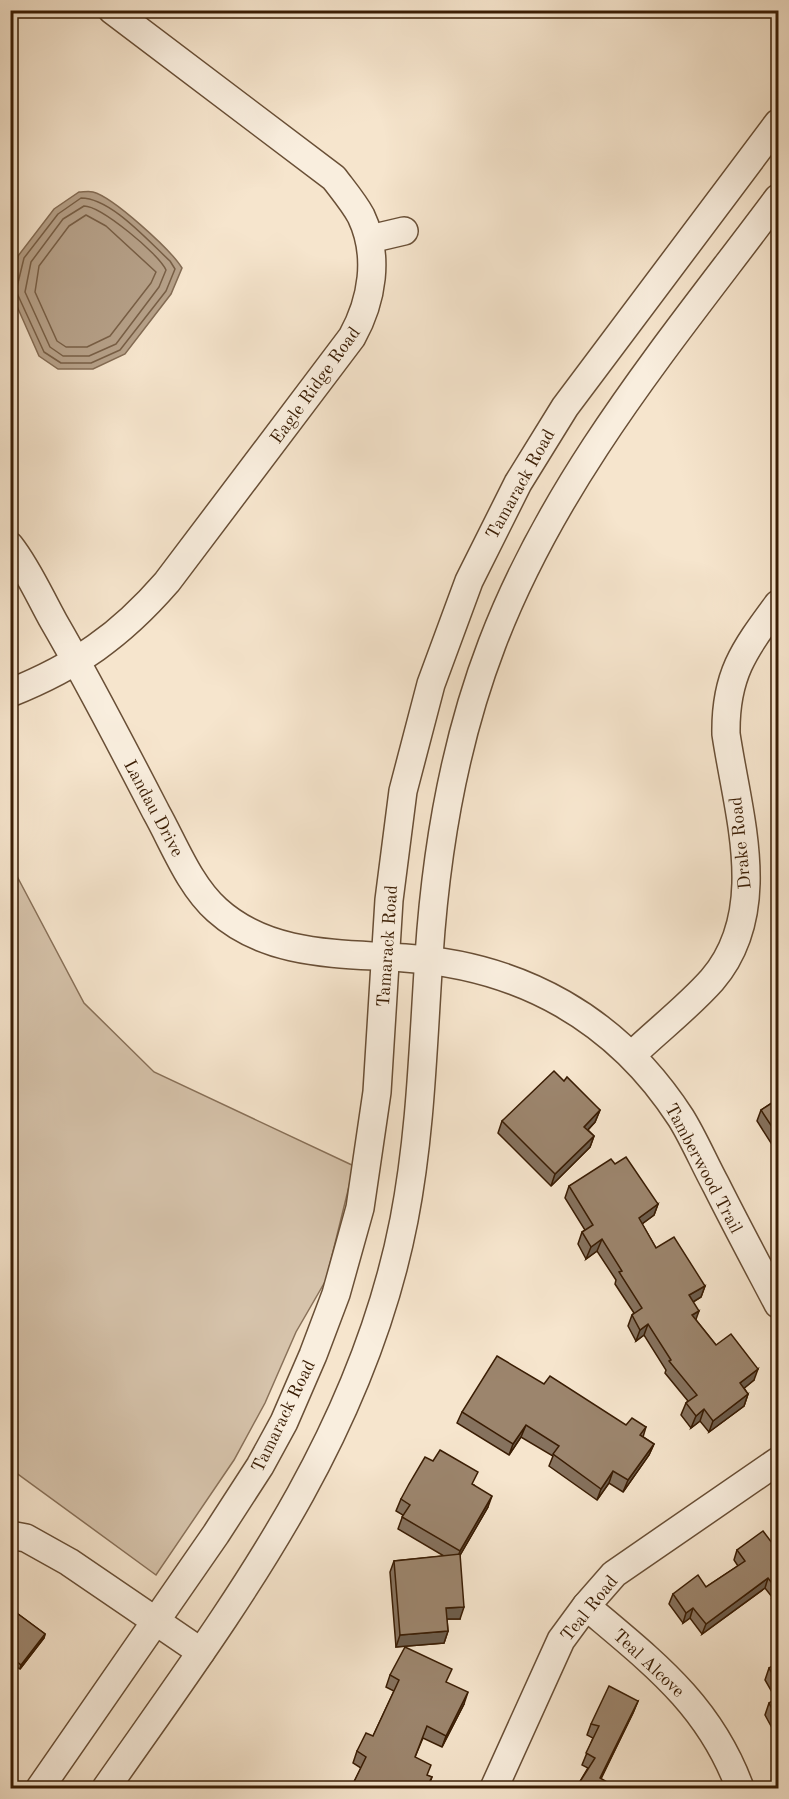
<svg xmlns="http://www.w3.org/2000/svg" width="789" height="1799" viewBox="0 0 789 1799" font-family="'Old Standard TT',serif">
<style>
.green{fill:#d6c3ab;stroke:#887058;stroke-width:1.5}
.water{fill:#b6a189;stroke:#846c54;stroke-width:1.5}
.lines{fill:none;stroke-linecap:round;stroke-linejoin:round}
.shore{stroke:#785f46;stroke-width:1.5}
.minor-casing{stroke:#694f36;stroke-width:30}
.minor{stroke:#f9eede;stroke-width:27}
.wall{fill:#86725e;stroke:#3a1d04;stroke-width:1.5}
.shaded-wall{fill:#6d5d4c;stroke:#3a1d04;stroke-width:1.5}
.building{fill:#9c856d;stroke:#3a1d04;stroke-width:1.5}
.labels{text-anchor:middle;stroke-width:4.5;stroke-linejoin:round;paint-order:stroke}
.street-label{font-size:18px;fill:#3a1d04;stroke:#f9eede}
</style>
<rect width="100%" height="100%" fill="#f6e5cd"/>
<filter id="stains"><feTurbulence type="fractalNoise" baseFrequency=".00333" numOctaves="4"/><feColorMatrix values="0 0 0 0 .2 0 0 0 0 .09 0 0 0 0 .02 0 0 0 .5 -.17"/></filter>
<radialGradient id="worn" r=".72"><stop offset=".6" stop-color="#630" stop-opacity="0"/><stop offset="1" stop-color="#630" stop-opacity=".3"/></radialGradient>
<path class="green" d="M10,863L84,1003L154,1072L354,1166L326,1280L296,1332L265,1403L234,1460L156,1575L11,1469Z"/>
<path class="water" d="M79,192C83,192 89,191 93,192C113,197 171,250 182,268L171,294L125,354L93,369H58L39,356L12,295L18,256L54,209Z"/>
<g class="lines">
<g class="shore">
<path d="M81,198C111,198 148,241 170,261L175,269L166,291L120,350L91,363H61L44,352L16,291L24,258L58,214Z"/>
<path d="M84,206C101,206 159,254 166,270L159,287L116,344L89,356H63L50,347L25,292L31,262L63,219Z"/>
<path d="M86,215L106,226L156,272L151,283L110,336L87,347H66L57,341L35,292L39,266L69,226Z"/>
</g>
<defs>
<g id="minor">
<path d="M370,239L404,231"/>
<path d="M10,546C28,569 40,597 54,622C90,684 123,748 156,812C174,844 189,885 217,910C269,957 340,953 405,958C522,966 617,1019 681,1118C694,1139 704,1163 716,1185C736,1225 757,1264 778,1304"/>
<path d="M10,693C77,666 120,636 167,582L352,337C372,301 380,256 361,216C354,203 343,190 334,178L112,10"/>
<path d="M632,1055C658,1030 688,1007 712,980C771,911 738,815 726,734C725,675 744,650 778,604"/>
<path d="M10,1535L26,1538L69,1562L201,1652"/>
<path d="M586,1606C652,1662 709,1704 740,1788"/>
<path d="M40,1788L216,1534L260,1466L284,1422L313,1355L336,1294L360,1208L377,1092L389,900L403,791L431,684L469,581L518,483L565,407L778,123"/>
<path d="M106,1788C231,1609 361,1441 404,1220C421,1132 423,1044 429,956C436,850 454,743 492,644C556,476 672,340 778,198"/>
<path d="M494,1788L561,1640L586,1606L614,1574L778,1461"/>
</g>
</defs>
<use href="#minor" class="minor-casing"/>
<use href="#minor" class="minor"/>
</g>
<g class="wall">
<path d="M564,1081L600,1110L595,1122L588,1130L594,1136L590,1147L551,1186L498,1133L502,1121Z"/>
<path d="M778,1099V1154L757,1121L761,1110Z"/>
<path d="M615,1164L658,1204L654,1215L642,1224L656,1248L705,1286L701,1297L693,1302L696,1320L716,1345L754,1380L744,1388L748,1394L744,1406L709,1432L700,1421L691,1428L681,1415L686,1403L688,1401L665,1373L666,1370L644,1335L636,1341L628,1326L632,1315L634,1313L615,1284L616,1280L597,1251L586,1259L578,1244L582,1232L585,1230L565,1198L569,1186Z"/>
<path d="M462,1412L646,1427L643,1437L654,1444L649,1455L623,1492L609,1483L597,1500L549,1466L553,1456L521,1437L509,1455L457,1423Z"/>
<path d="M474,1485L488,1507L460,1555V1619H447L448,1631L444,1643L396,1647L390,1572L394,1561L444,1556L398,1529L403,1515L396,1511L401,1499Z"/>
<path d="M778,1538V1592L772,1597L765,1588L702,1634L690,1618L683,1623L669,1604L673,1594L706,1587L738,1566L734,1560L737,1550L772,1543Z"/>
<path d="M10,1608L45,1634L44,1638L20,1669L14,1665Z"/>
<path d="M778,1663V1739L765,1715L769,1703L776,1699L765,1680L769,1668Z"/>
<path d="M390,1675L447,1683L464,1704L442,1747L423,1738L415,1757L427,1776L432,1777L428,1788H351L361,1768L353,1763L357,1751L373,1736L394,1691L386,1687Z"/>
<path d="M638,1701L633,1713L601,1779L576,1788L588,1768L582,1765L593,1738L587,1735L591,1724Z"/>
</g>
<g class="shaded-wall">
<path d="M600,1110L595,1122L580,1138L584,1127Z"/>
<path d="M594,1136L590,1147L551,1186L555,1174Z"/>
<path d="M658,1204L654,1215L635,1229L639,1218Z"/>
<path d="M602,1239L597,1251L586,1259L591,1247Z"/>
<path d="M705,1286L701,1297L685,1307L689,1295Z"/>
<path d="M699,1311L695,1322L692,1315Z"/>
<path d="M648,1324L644,1335L636,1341L640,1330Z"/>
<path d="M758,1369L754,1380L736,1395L740,1383Z"/>
<path d="M748,1394L744,1406L709,1432L713,1421Z"/>
<path d="M704,1409L700,1421L691,1428L696,1416Z"/>
<path d="M526,1425L521,1437L509,1455L513,1444Z"/>
<path d="M654,1444L649,1455L623,1492L628,1480Z"/>
<path d="M613,1471L609,1483L597,1500L601,1489Z"/>
<path d="M492,1496L488,1507L456,1562L460,1551Z"/>
<path d="M768,1578L765,1588L702,1634L706,1624Z"/>
<path d="M778,1585V1592L772,1597L775,1587Z"/>
<path d="M464,1607L460,1619H441L446,1608Z"/>
<path d="M693,1608L690,1618L683,1623L686,1613Z"/>
<path d="M448,1631L444,1643L396,1647L400,1635Z"/>
<path d="M45,1634L44,1638L20,1669L21,1665Z"/>
<path d="M468,1692L464,1704L442,1747L446,1736Z"/>
<path d="M638,1701L633,1713L596,1788L600,1778Z"/>
</g>
<g class="building">
<path d="M554,1071L564,1081L567,1077L600,1110L584,1127L594,1136L555,1174L502,1121Z"/>
<path d="M778,1099V1136L761,1110Z"/>
<path d="M626,1157L658,1204L639,1218L656,1248L674,1237L705,1286L689,1295L699,1311L692,1315L716,1345L731,1334L758,1369L740,1383L748,1394L713,1421L704,1409L696,1416L686,1403L697,1395L669,1361L671,1360L648,1324L640,1330L632,1315L642,1308L619,1272L622,1271L602,1239L591,1247L582,1232L593,1225L569,1186L611,1159L615,1164Z"/>
<path d="M497,1356L544,1384L550,1376L626,1425L632,1418L646,1427L640,1435L654,1444L628,1480L613,1471L601,1489L553,1454L559,1446L526,1425L513,1444L462,1412Z"/>
<path d="M440,1450L478,1472L472,1484L492,1496L460,1551L402,1517L410,1505L401,1499L409,1484L425,1457L433,1461Z"/>
<path d="M763,1531L772,1543L778,1538V1585L775,1587L768,1578L706,1624L693,1608L686,1613L673,1594L698,1575L706,1587L745,1561L737,1550Z"/>
<path d="M460,1554L464,1607L446,1608L448,1631L400,1635L394,1561Z"/>
<path d="M10,1608L45,1634L21,1665L16,1661L10,1668Z"/>
<path d="M405,1647L452,1669L446,1682L468,1692L446,1736L427,1726L415,1757L431,1765L427,1775L432,1777L426,1788H351L366,1757L357,1751L366,1733L373,1736L399,1680L390,1675Z"/>
<path d="M778,1663V1684L769,1668Z"/>
<path d="M609,1686L638,1701L600,1778L618,1788H576L595,1758L586,1753L599,1726L591,1724Z"/>
<path d="M778,1698V1720L769,1703Z"/>
</g>
<g class="labels">
<g class="street-label">
<text transform="translate(315 385) rotate(-54)" y="6">Eagle Ridge Road</text>
<text transform="translate(520 484) rotate(-61)" y="6">Tamarack Road</text>
<text transform="translate(154 808) rotate(62)" y="6">Landau Drive</text>
<text transform="translate(740 843) rotate(-96)" y="6">Drake Road</text>
<text transform="translate(387 946) rotate(-86)" y="6">Tamarack Road</text>
<text transform="translate(704 1168) rotate(62)" y="6">Tamberwood Trail</text>
<text transform="translate(283 1416) rotate(-64)" y="6">Tamarack Road</text>
<text transform="translate(589 1608) rotate(-51)" y="6">Teal Road</text>
<text transform="translate(649 1663) rotate(43)" y="6">Teal Alcove</text>
</g>
</g>
<rect width="789" height="1799" fill="none" stroke="#f6e5cd" stroke-width="36"/>
<rect x="12" y="12" width="765" height="1775" fill="none" stroke="#3a1d04" stroke-width="3"/>
<rect x="18" y="18" width="753" height="1763" fill="none" stroke="#3a1d04" stroke-width="1.5"/>
<rect width="100%" height="100%" filter="url(#stains)"/>
<rect width="100%" height="100%" fill="url(#worn)"/>
</svg>
